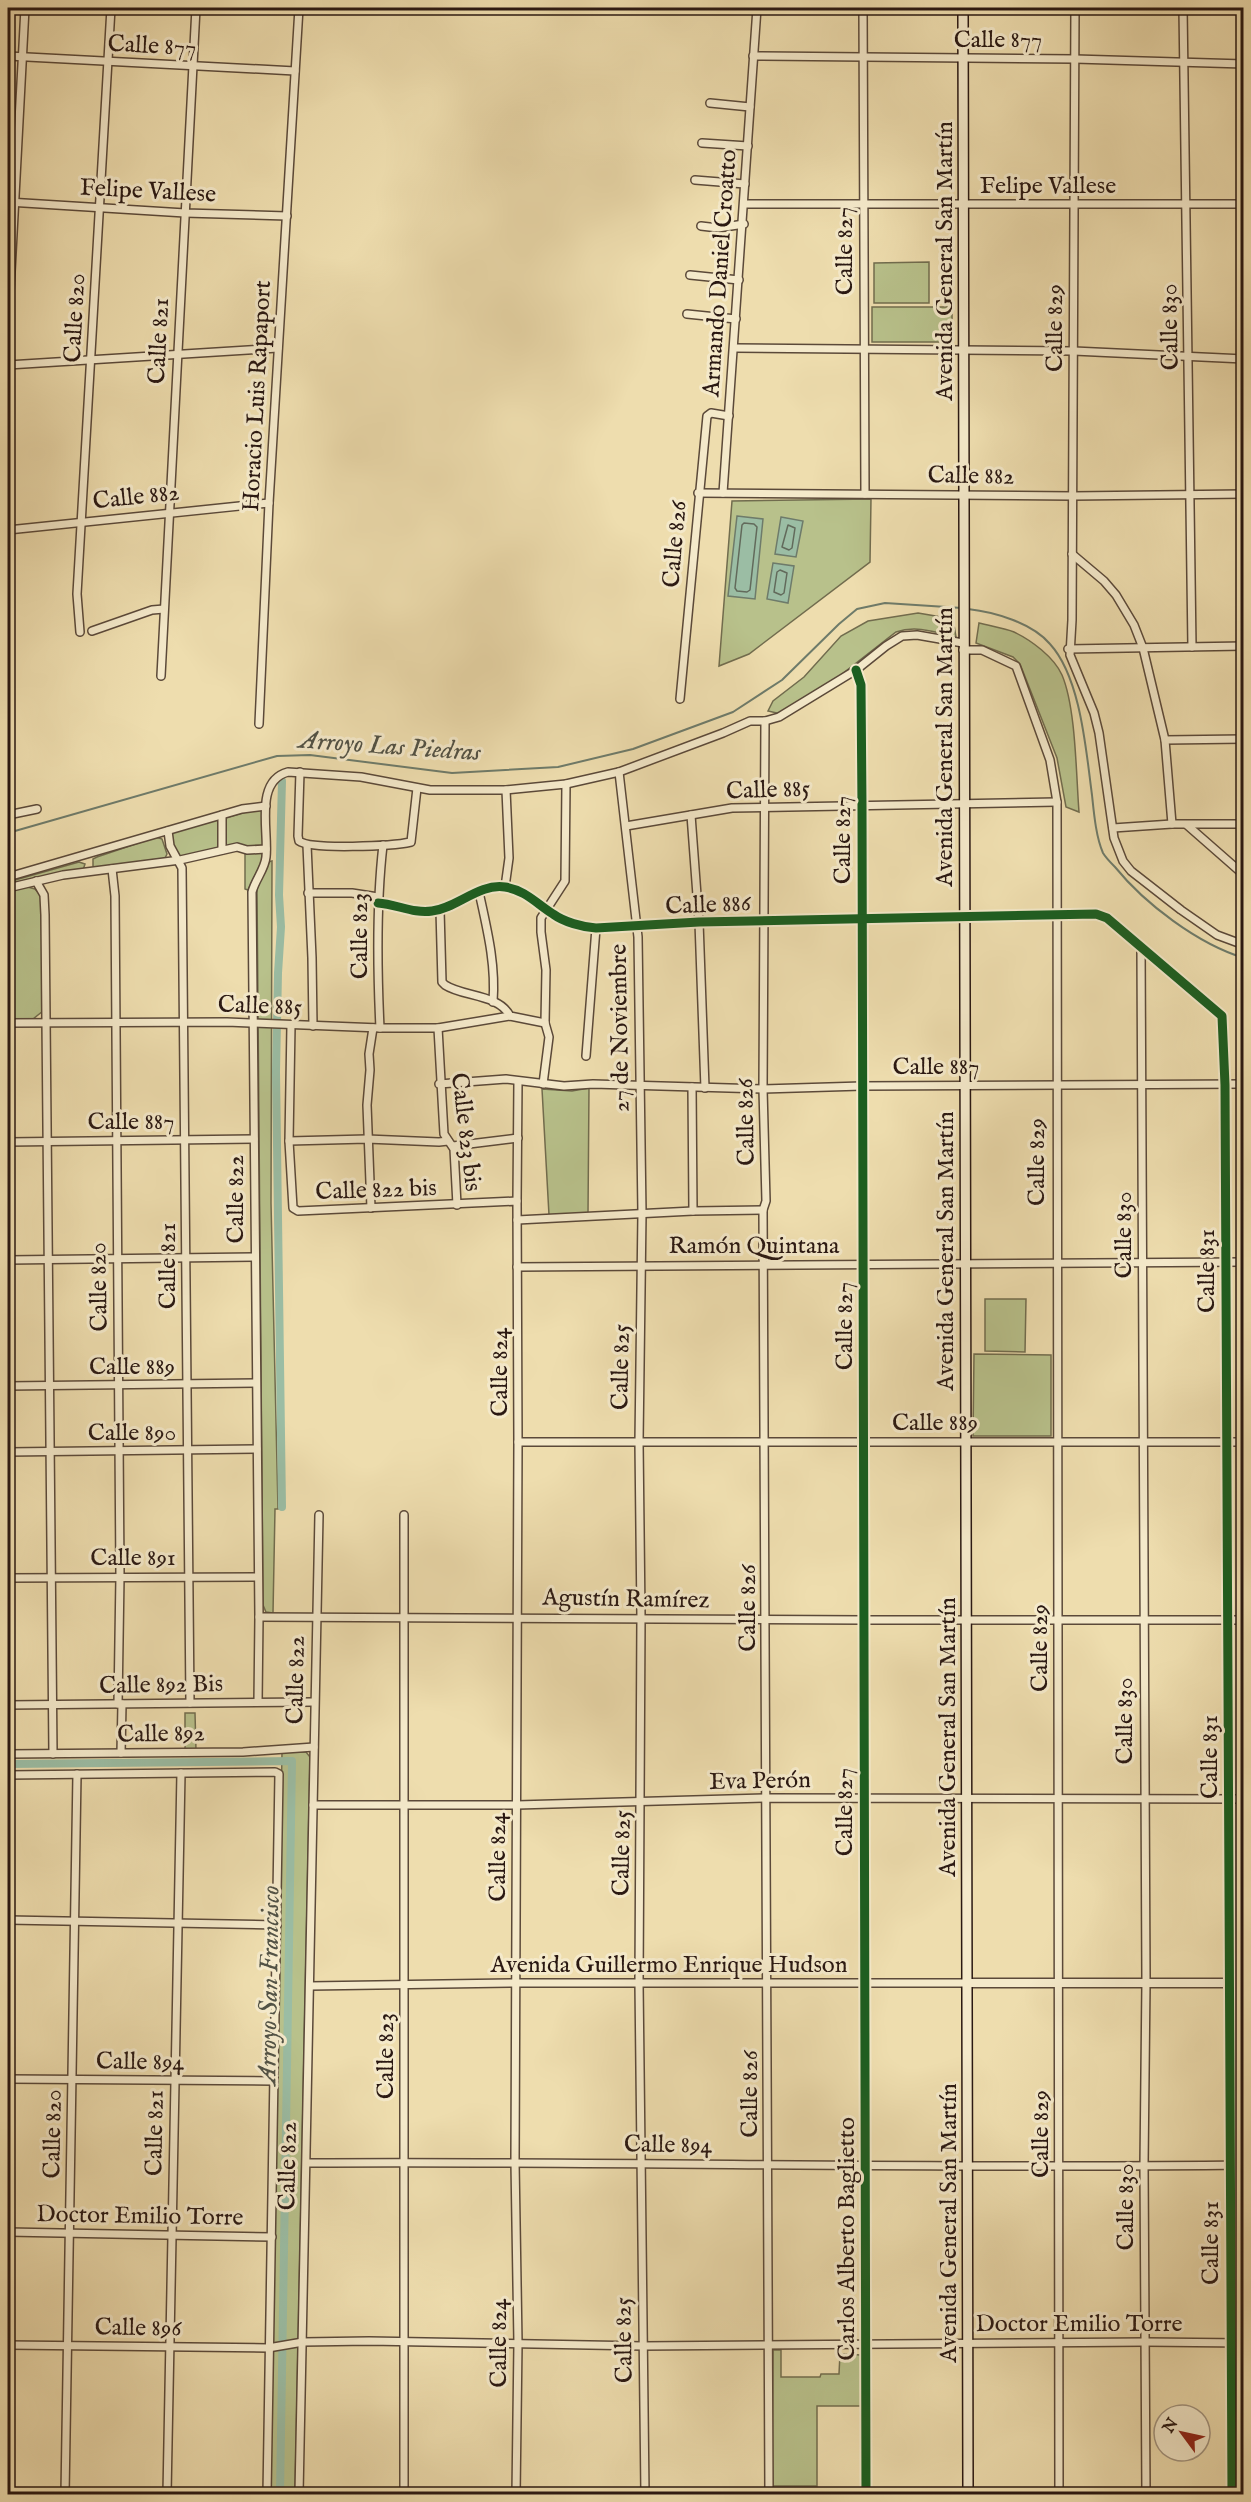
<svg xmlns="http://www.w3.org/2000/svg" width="1251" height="2502" viewBox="0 0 1251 2502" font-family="'IM FELL English',serif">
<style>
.green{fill:#b8c18b;stroke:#716c4e;stroke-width:1.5}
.water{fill:#9bbda4;stroke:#6e7b6a;stroke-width:1.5}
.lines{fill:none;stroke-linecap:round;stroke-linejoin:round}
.shore{stroke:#626a5b;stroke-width:1.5}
.stream{stroke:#6e7b6a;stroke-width:2}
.canal{stroke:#9bbda4;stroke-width:8}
.minor-casing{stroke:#5b4939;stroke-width:10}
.tertiary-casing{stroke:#5b4939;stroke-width:11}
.secondary-casing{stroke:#2a1812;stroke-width:12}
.minor{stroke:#f4e9ca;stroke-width:7}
.tertiary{stroke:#f4e9ca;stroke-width:8}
.secondary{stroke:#f4e9ca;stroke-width:9}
.cycleway-casing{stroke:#f4e9ca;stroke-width:13}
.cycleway{stroke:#1b5e20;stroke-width:9}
.labels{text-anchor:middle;stroke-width:6;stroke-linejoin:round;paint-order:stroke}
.street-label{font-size:24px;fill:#2a1812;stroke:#f4e9ca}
.water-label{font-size:26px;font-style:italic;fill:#525245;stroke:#f4e9ca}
</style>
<rect width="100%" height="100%" fill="#eeddae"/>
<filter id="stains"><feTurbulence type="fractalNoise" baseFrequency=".00333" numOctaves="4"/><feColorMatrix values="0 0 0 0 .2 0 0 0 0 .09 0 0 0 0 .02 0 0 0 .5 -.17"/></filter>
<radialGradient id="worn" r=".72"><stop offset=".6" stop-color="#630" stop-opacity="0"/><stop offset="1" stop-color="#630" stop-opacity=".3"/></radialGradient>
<g class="green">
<path d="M929,262V303H874V263Z"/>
<rect x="872" y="307" width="80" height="35"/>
<path d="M871,499L870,562L749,654L719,666L732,501Z"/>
<path d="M918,613L953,619L956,637C935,632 916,625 896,632L810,699L781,714L768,711L773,701L804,677L841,636L868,621Z"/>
<path d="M979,623C990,626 1004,628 1014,632C1031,640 1054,657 1062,675C1076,708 1076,774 1079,812L1066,807L1057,758L1020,664L1013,657L976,643Z"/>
<path d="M257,809L262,811L264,848L225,847V818Z"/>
<path d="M220,819V847L181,857L175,853L170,833Z"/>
<path d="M156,837L162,839L167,854L165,858L150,862L95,868L93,866V859L97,857Z"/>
<path d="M262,853L263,859L248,890L245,889V854Z"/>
<path d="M272,861L271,1203L278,1509H275L273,1613L266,1612L263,1605L257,889L268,862Z"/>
<path d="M79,862L85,864L83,870L8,886V882Z"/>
<path d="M24,886L35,889L41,896L43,1011L33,1019H8V892Z"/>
<path d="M589,1088L588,1214L549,1215L542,1089L572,1091Z"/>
<path d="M985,1299H1026L1025,1352L985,1351Z"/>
<path d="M974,1354L1051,1355V1436H973Z"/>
<path d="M185,1713H195L196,1750H185Z"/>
<path d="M282,1752H306L310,1757L295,2494H269Z"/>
<path d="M773,2350H781V2377H820L821,2374H839L840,2354L861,2355V2406H817V2486H772Z"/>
</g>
<g class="water">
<path d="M737,516L763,519L755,599L728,596Z"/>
<path d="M781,517L803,521L796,557L775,554Z"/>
<path d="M773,563L794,566L788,603L767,599Z"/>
</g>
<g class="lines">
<g class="shore">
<path d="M744,523L754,524L757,527L750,590L747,592L737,591L735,588L742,525Z"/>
<path d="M788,525L795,528L792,548L789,550L782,547Z"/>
<path d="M780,570L787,573L784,593L781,595L774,592L777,572Z"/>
</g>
<g class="stream">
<path d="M968,609C995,612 1032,623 1050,644C1081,678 1086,751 1092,795C1094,814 1096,837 1103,853C1106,858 1111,863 1115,867C1145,904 1198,944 1244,958"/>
<path d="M8,833L277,756L310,755L452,773L558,767L633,749L733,712L782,680L839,624L857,609L885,603L962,608"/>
</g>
<g class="canal">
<path d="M282,781L279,895L281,927L278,973L276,1072L282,1507"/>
<path d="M8,1764L292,1761L280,2494"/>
</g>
<defs>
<g id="minor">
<path d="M863,8L865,494"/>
<path d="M1075,8L1072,620L1070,655L1094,713L1099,733L1114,838L1123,861L1131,871L1181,910L1217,935L1244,945"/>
<path d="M1183,8L1192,647"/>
<path d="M8,56L295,71"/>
<path d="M753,56L1075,59L1244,64"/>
<path d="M710,103L750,107"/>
<path d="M702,143L748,146"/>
<path d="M695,180L745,184"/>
<path d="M8,202L185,213L287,216"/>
<path d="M745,204H1244"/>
<path d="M701,226L718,228L744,224"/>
<path d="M690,275L739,280"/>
<path d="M687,314L736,319"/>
<path d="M8,328L25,8"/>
<path d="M735,348L1074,351L1244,359"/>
<path d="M8,365L278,348"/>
<path d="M698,493L1073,496L1244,494"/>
<path d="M723,493L757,8"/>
<path d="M8,530L269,503"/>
<path d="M1072,554L1104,581L1116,595L1134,625L1143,648L1165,740L1172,824"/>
<path d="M92,631L152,610L164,609"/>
<path d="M80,632L77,594L111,8"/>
<path d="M1068,649L1244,646"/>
<path d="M963,650H982L1016,666L1050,760L1057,802L1059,2494"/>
<path d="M856,670L861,685L862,806L866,2494"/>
<path d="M161,676L196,8"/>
<path d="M680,699L707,416L711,413L729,416"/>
<path d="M765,721L763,1089L766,1201L763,1210L769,2494"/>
<path d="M259,724L269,503L299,8"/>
<path d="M1165,740L1244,739"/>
<path d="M300,772L298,836L299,841C311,850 393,846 411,842L417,788"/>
<path d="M619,772L638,937L642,1213L639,1442L641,1617L639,1983L645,2494"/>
<path d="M8,815L37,809"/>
<path d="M222,815V850"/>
<path d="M691,815L699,922L705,1088"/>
<path d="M1187,825L1244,875"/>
<path d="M626,826L732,808L1057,802"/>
<path d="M1113,828L1172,824H1244"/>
<path d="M168,831L170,846L182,868L190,1703"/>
<path d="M307,845L312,958L313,1026"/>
<path d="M112,869L115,896L120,1576L118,1704"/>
<path d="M8,877L242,809L266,806"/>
<path d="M36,881L44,895L45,915L53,1754"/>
<path d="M505,887L509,858L506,790"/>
<path d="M8,888L63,875L180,860L237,847L247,850L266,849"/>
<path d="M479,892C487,929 496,964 493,1002"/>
<path d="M308,893H352L378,897"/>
<path d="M378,903C396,904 414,914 432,911C457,908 479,883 505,887C525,890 537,904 553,914C564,922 582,927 596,928L699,922L1096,914L1107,918L1222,1016L1225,1085L1232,2494"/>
<path d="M440,910L442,982L445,985C463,997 499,994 510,1016L545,1023"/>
<path d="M1141,947L1146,1982L1144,2166L1146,2494"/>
<path d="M8,1023L227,1022L380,1028H438L510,1016"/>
<path d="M291,1025L289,1141L293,1208L298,1211L517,1201L518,1442L515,2162L518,2343L516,2494"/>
<path d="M380,1028C377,966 376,906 383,845"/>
<path d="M438,1028L444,1134L454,1149L457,1205"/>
<path d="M586,1056L596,928"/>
<path d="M439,1084L506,1079L564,1086L593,1084L763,1089L862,1086L1244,1084"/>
<path d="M543,1084L549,1037L545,1023L546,970L541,932V918L565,881L566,784"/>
<path d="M692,1087L693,1211"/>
<path d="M289,1141L367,1139L439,1142L448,1141"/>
<path d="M8,1142L254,1139"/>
<path d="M453,1146L518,1138"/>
<path d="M517,1201L518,1081"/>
<path d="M371,1208L367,1105L370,1070L369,1054L373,1028"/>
<path d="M517,1220L693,1211L763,1210"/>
<path d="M8,1260L254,1257"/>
<path d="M517,1267L1244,1262"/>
<path d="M8,1386L256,1383"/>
<path d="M518,1442H1244"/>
<path d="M8,1452L257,1449"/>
<path d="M8,1578L258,1577"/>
<path d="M259,1617L864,1620H1244"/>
<path d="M258,1702L259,1617L252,892C255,880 265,869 266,857C269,831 254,781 288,772L361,777L430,790H506L566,784L619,772L723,733L750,721H765L779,717L856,670L886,646L902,636L917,635L963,643"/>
<path d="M8,1705L314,1702"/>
<path d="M121,1753L122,1704"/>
<path d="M8,1754L243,1752L314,1747"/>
<path d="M8,1775L275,1772L279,1774L267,2494"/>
<path d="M313,1805H517L767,1798L1244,1799"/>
<path d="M8,1920L277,1925"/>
<path d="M310,1986L515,1983H967"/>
<path d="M8,2079L273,2081"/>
<path d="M307,2163C619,2161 931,2169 1244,2165"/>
<path d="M8,2232L272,2237"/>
<path d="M8,2345L268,2348L303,2342L369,2341L643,2346L1146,2342L1244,2343"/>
<path d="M65,2494L77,1774"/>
<path d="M167,2494L181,1773"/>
<path d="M299,2494L319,1515"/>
<path d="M404,2494V1515"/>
</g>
<path id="tertiary" d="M967,1983H1244"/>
<path id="secondary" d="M963,8L968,2494"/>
</defs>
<use href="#minor" class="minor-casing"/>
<use href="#tertiary" class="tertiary-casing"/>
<use href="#secondary" class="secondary-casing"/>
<use href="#minor" class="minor"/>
<use href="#tertiary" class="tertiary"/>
<use href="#secondary" class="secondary"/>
<defs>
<g id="cycleway">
<path d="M856,670L861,685L862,806L866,2494"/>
<path d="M378,903C396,904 414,914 432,911C457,908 479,883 505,887C525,890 537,904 553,914C564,922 582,927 596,928L699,922L1096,914L1107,918L1222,1016L1225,1085L1232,2494"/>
</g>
</defs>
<use href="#cycleway" class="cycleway-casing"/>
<use href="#cycleway" class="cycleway"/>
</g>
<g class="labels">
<g class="street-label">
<text x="998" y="47">Calle 877</text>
<text transform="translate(152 45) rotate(3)" y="8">Calle 877</text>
<text x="1048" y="193">Felipe Vallese</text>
<text transform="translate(148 190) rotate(3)" y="8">Felipe Vallese</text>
<text transform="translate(844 251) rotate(-90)" y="8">Calle 827</text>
<text transform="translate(944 261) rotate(-90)" y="8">Avenida General San Martín</text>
<text transform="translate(719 273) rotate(-86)" y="8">Armando Daniel Croatto</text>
<text transform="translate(74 318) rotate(-87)" y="8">Calle 820</text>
<text transform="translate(1169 327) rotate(-91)" y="8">Calle 830</text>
<text transform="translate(1054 328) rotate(-90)" y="8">Calle 829</text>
<text transform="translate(158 341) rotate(-87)" y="8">Calle 821</text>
<text transform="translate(256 396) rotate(-87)" y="8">Horacio Luis Rapaport</text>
<text transform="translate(971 475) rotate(1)" y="8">Calle 882</text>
<text transform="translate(136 496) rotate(-6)" y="8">Calle 882</text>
<text transform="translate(674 544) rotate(-85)" y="8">Calle 826</text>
<text transform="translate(944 747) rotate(-90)" y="8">Avenida General San Martín</text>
<text transform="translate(768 789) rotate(-2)" y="8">Calle 885</text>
<text transform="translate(842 840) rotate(-90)" y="8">Calle 827</text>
<text transform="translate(708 904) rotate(-2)" y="8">Calle 886</text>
<text transform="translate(359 936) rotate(-90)" y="8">Calle 823</text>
<text transform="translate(260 1005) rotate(2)" y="8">Calle 885</text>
<text transform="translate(619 1028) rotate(-91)" y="8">27 de Noviembre</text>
<text x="936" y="1074">Calle 887</text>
<text x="131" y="1129">Calle 887</text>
<text transform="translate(745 1122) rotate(-91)" y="8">Calle 826</text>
<text transform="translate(467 1132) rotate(83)" y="8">Calle 823 bis</text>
<text transform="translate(1036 1162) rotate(-90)" y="8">Calle 829</text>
<text transform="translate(376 1189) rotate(-2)" y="8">Calle 822 bis</text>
<text transform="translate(235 1199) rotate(-90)" y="8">Calle 822</text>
<text transform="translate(1123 1235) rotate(-90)" y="8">Calle 830</text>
<text x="754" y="1253">Ramón Quintana</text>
<text transform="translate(945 1251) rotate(-90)" y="8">Avenida General San Martín</text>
<text transform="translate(167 1266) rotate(-90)" y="8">Calle 821</text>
<text transform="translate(1206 1271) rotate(-90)" y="8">Calle 831</text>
<text transform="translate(98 1287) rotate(-91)" y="8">Calle 820</text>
<text transform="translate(844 1326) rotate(-90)" y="8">Calle 827</text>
<text x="132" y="1374">Calle 889</text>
<text transform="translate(620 1367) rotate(-89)" y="8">Calle 825</text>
<text transform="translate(499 1372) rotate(-90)" y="8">Calle 824</text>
<text x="935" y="1430">Calle 889</text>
<text x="132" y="1440">Calle 890</text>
<text x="133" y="1565">Calle 891</text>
<text transform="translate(626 1598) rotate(1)" y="8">Agustín Ramírez</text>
<text transform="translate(747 1608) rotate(-90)" y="8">Calle 826</text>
<text transform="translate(1039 1648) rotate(-90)" y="8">Calle 829</text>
<text transform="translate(295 1680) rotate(-89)" y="8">Calle 822</text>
<text transform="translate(161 1684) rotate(-1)" y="8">Calle 892 Bis</text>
<text transform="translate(1124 1721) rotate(-90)" y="8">Calle 830</text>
<text transform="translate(161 1733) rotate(-1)" y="8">Calle 892</text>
<text transform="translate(947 1737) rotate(-90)" y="8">Avenida General San Martín</text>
<text transform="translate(1209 1757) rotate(-90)" y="8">Calle 831</text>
<text transform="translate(760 1780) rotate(-1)" y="8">Eva Perón</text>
<text transform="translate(844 1812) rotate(-90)" y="8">Calle 827</text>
<text transform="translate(621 1853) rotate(-89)" y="8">Calle 825</text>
<text transform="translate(497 1857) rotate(-90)" y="8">Calle 824</text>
<text x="669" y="1972">Avenida Guillermo Enrique Hudson</text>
<text transform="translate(385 2056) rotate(-90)" y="8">Calle 823</text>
<text transform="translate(140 2061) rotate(1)" y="8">Calle 894</text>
<text transform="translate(749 2094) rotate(-90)" y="8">Calle 826</text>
<text transform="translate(154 2133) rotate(-89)" y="8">Calle 821</text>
<text transform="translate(52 2134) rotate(-89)" y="8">Calle 820</text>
<text transform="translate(1040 2134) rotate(-90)" y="8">Calle 829</text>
<text transform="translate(668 2144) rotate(1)" y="8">Calle 894</text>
<text transform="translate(287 2166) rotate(-89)" y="8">Calle 822</text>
<text transform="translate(1125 2207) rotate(-90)" y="8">Calle 830</text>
<text transform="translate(140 2215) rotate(1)" y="8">Doctor Emilio Torre</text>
<text transform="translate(948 2223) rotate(-90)" y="8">Avenida General San Martín</text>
<text transform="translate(846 2239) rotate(-90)" y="8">Carlos Alberto Baglietto</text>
<text transform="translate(1210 2243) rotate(-90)" y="8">Calle 831</text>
<text x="1079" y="2331">Doctor Emilio Torre</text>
<text transform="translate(138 2327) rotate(1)" y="8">Calle 896</text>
<text transform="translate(623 2340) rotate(-91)" y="8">Calle 825</text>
<text transform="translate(498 2343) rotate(-90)" y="8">Calle 824</text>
</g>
<g class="water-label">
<text transform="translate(390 745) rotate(4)" y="9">Arroyo Las Piedras</text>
<text transform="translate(268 1985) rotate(-89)" y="9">Arroyo San Francisco</text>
</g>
</g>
<rect width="1251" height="2502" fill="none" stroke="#eeddae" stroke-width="30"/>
<rect x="9" y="9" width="1233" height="2484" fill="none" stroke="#2a1812" stroke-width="3"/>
<rect x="15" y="15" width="1221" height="2472" fill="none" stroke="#2a1812" stroke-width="1.5"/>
<g transform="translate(1182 2433) rotate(303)"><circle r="28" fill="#f4e9ca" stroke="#a39580" stroke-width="1.5"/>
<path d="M0-4.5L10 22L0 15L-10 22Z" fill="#8f2418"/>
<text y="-9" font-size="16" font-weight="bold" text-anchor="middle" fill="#2a1812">N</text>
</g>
<rect width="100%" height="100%" filter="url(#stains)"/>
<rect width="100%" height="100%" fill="url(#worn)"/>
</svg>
